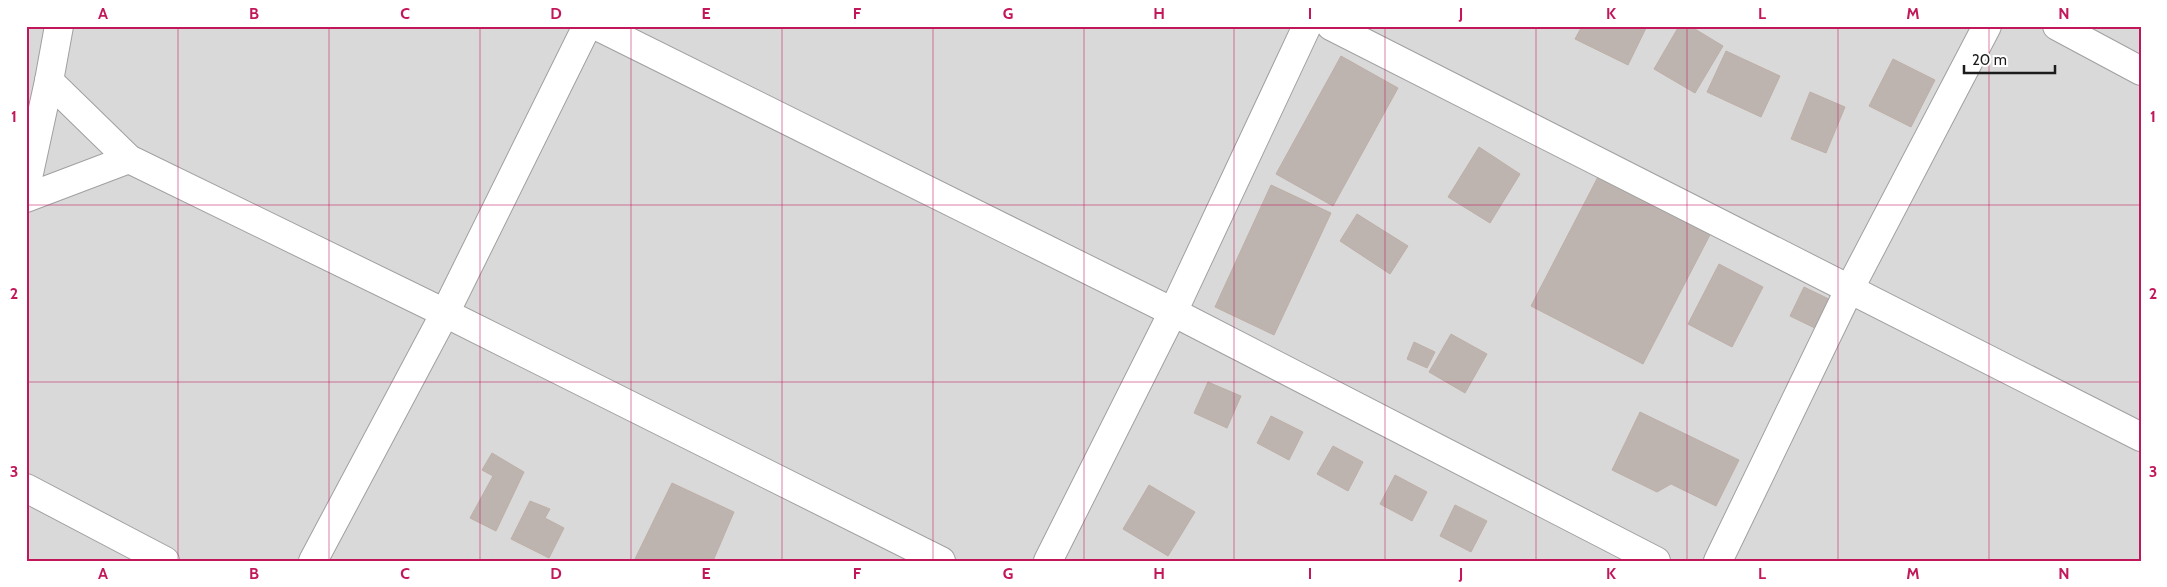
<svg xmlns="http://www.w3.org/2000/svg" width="2167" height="587" viewBox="0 0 2167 587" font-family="Cabin,sans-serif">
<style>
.residential{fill:#dad9d9}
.building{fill:#bdb4b0;stroke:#bdafa7}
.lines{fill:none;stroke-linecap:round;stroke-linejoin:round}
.street-casing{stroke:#a0a0a0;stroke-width:30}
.street{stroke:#fff;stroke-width:28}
.grid{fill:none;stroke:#c2185b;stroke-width:1;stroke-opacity:0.55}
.neatline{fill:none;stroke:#c2185b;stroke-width:2}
.grid-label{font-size:16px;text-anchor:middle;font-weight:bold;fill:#c2185b}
</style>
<rect width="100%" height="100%" fill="#ede9e3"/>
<rect class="residential" x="26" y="26" width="2115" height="535"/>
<g class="building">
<path d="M1582,26H1647L1628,65L1575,39Z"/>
<path d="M1679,26H1690L1723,46L1695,93L1654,69Z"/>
<path d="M1726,51L1780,76L1761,117L1707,92Z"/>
<path d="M1341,56L1398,88L1333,206L1276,174Z"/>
<path d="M1893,59L1935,80L1911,127L1869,106Z"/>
<path d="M1810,92L1845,107L1826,153L1791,139Z"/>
<path d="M1479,147L1520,174L1490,223L1448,197Z"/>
<path d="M1600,173L1712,231L1643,364L1531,306Z"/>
<path d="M1271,185L1331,213L1274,335L1215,307Z"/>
<path d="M1357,214L1408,246L1390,274L1340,241Z"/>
<path d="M1719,264L1763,287L1732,347L1688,324Z"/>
<path d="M1804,287L1835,302L1821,331L1790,316Z"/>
<path d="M1451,334L1487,354L1465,393L1429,372Z"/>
<path d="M1414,342L1435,352L1427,368L1407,359Z"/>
<path d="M1208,382L1241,396L1227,428L1194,413Z"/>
<path d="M1640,412L1739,460L1716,506L1671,484L1657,492L1612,470Z"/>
<path d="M1271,416L1303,432L1289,460L1257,443Z"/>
<path d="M1333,446L1363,462L1348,491L1317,474Z"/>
<path d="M492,453L524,472L496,531L470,518L493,476L482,470Z"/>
<path d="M1395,475L1427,492L1412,521L1380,504Z"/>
<path d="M672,483L734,512L713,561H634Z"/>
<path d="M1149,485L1195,512L1168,556L1123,529Z"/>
<path d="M530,501L550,509L545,518L564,528L549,558L511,539Z"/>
<path d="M1455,505L1487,521L1471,552L1440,536Z"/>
</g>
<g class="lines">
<defs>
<g id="street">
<path d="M597,26L1173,312L1656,561"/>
<path d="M1331,26L2141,437"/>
<path d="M2057,26L2141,71"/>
<path d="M49,81L129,159L445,313L941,561"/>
<path d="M26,187L49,81L59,26"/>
<path d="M26,198L129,159"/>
<path d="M26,488L165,561"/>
<path d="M313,561L445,313L587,26"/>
<path d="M1048,561L1173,312L1307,26"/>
<path d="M1718,561L1850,288L1987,26"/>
</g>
</defs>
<use href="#street" class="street-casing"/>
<use href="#street" class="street"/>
</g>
<path class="grid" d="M178,26V561M329,26V561M480,26V561M631,26V561M782,26V561M933,26V561M1084,26V561M1234,26V561M1385,26V561M1536,26V561M1687,26V561M1838,26V561M1989,26V561M26,205H2141M26,382H2141"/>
<rect width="2167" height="587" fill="none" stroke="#ffffff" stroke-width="55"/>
<path d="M1964 65v8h91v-8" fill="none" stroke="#1c1c1c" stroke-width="2.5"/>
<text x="1972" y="65" font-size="15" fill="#1c1c1c" stroke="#ffffff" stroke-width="4" paint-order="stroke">20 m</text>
<rect x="28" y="28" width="2112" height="532" class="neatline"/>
<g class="grid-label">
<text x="103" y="19">A</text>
<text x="254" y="19">B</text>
<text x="405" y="19">C</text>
<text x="556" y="19">D</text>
<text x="706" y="19">E</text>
<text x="857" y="19">F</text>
<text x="1008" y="19">G</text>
<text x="1159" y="19">H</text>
<text x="1310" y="19">I</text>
<text x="1461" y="19">J</text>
<text x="1611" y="19">K</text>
<text x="1762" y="19">L</text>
<text x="1913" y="19">M</text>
<text x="2064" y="19">N</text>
<text x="14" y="122">1</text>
<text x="2153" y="122">1</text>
<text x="14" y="299">2</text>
<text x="2153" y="299">2</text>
<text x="14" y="477">3</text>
<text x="2153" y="477">3</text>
<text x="103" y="579">A</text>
<text x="254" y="579">B</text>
<text x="405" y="579">C</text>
<text x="556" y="579">D</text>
<text x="706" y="579">E</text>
<text x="857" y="579">F</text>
<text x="1008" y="579">G</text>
<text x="1159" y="579">H</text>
<text x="1310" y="579">I</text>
<text x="1461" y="579">J</text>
<text x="1611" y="579">K</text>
<text x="1762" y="579">L</text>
<text x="1913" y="579">M</text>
<text x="2064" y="579">N</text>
</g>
</svg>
